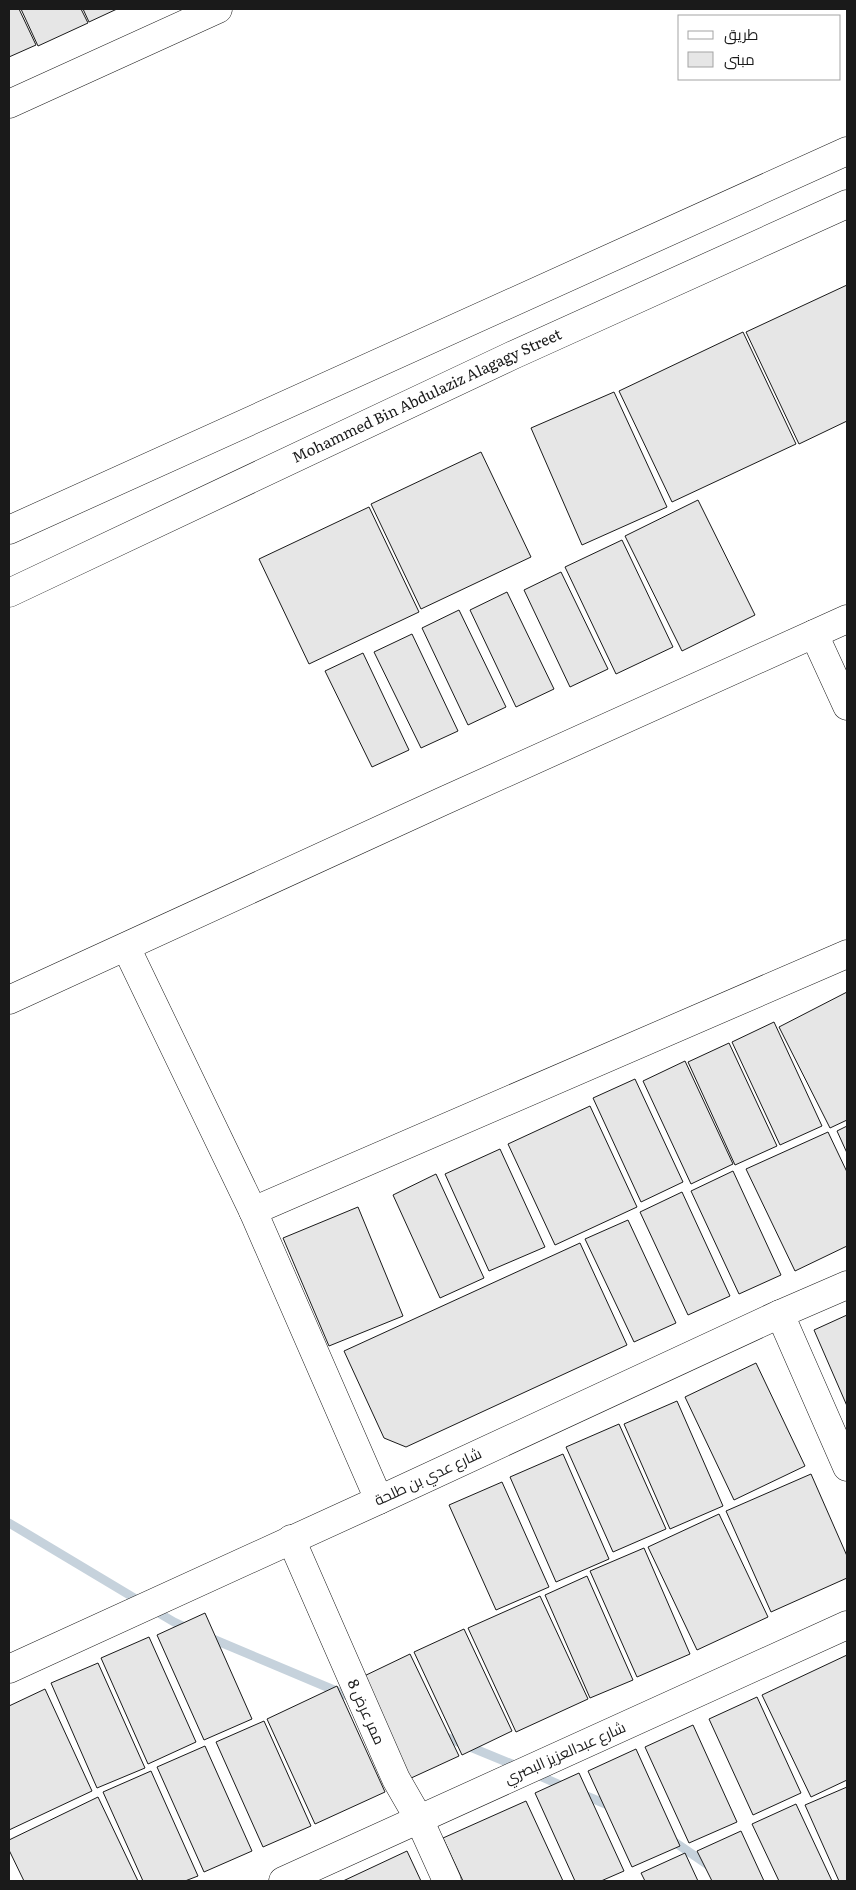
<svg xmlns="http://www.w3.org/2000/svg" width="856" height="1890" viewBox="0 0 856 1890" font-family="Literata,Cairo,serif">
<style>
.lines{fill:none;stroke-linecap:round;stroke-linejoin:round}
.stream{stroke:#c6d2dc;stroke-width:9}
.building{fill:#e6e6e6;stroke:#1a1a1a}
.minor-casing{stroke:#1a1a1a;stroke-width:29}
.tertiary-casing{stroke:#1a1a1a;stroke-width:29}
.minor{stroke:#fff;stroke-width:28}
.tertiary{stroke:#fff;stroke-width:28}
.labels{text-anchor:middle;stroke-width:4;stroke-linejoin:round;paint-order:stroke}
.street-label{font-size:15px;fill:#1a1a1a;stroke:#fff}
</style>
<rect width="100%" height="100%" fill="#fff"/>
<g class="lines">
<g class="stream">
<path d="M9,1523L141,1602"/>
<path d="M152,1609L174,1622L189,1629"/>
<path d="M208,1637L353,1698"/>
<path d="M441,1735L519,1767"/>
<path d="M533,1773L567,1788"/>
<path d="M579,1793L613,1807"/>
<path d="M670,1839L711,1867"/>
</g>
</g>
<g class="building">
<path d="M9,9H19L36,45L9,57Z"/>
<path d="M21,9H81L88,23L38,46Z"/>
<path d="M83,9H117L89,22Z"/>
<path d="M847,285V421L799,444L746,332Z"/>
<path d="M743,332L796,444L672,502L619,391Z"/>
<path d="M614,392L667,507L582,545L531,428Z"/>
<path d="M481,452L531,557L421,609L371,504Z"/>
<path d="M698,500L755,615L682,651L625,536Z"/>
<path d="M369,507L419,612L309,664L259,559Z"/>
<path d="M622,540L673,647L616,674L565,567Z"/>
<path d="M561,572L608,669L570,687L524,590Z"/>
<path d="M507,592L554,689L516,707L470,610Z"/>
<path d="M459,610L506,707L468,725L422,628Z"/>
<path d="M412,634L458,731L421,748L374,652Z"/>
<path d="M363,653L409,750L372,767L325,671Z"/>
<path d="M847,992V1120L830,1128L779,1027Z"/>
<path d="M774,1022L822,1126L780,1145L732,1042Z"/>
<path d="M729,1043L777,1146L735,1165L688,1062Z"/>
<path d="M685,1061L733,1164L691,1184L643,1081Z"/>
<path d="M635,1079L683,1182L641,1202L593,1098Z"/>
<path d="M590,1106L637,1207L555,1245L508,1144Z"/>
<path d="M847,1126V1153L837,1131Z"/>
<path d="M828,1132L847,1172V1246L795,1271L746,1169Z"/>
<path d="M500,1149L545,1247L489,1271L445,1174Z"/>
<path d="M733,1171L781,1275L739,1294L691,1191Z"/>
<path d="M436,1174L484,1278L440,1298L393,1195Z"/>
<path d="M682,1192L730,1296L688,1315L640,1212Z"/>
<path d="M358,1207L403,1316L329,1346L283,1238Z"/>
<path d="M628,1220L676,1323L634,1342L585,1239Z"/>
<path d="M580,1243L627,1345L406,1447L384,1438L344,1351Z"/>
<path d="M847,1315V1406L814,1330Z"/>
<path d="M756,1363L805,1466L734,1500L685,1397Z"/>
<path d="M677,1401L723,1506L670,1529L624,1424Z"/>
<path d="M619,1424L666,1529L613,1552L566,1447Z"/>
<path d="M563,1454L609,1559L556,1582L510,1477Z"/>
<path d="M811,1474L847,1556V1578L771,1612L726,1511Z"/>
<path d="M502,1482L549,1587L496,1610L449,1505Z"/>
<path d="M719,1514L768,1617L697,1650L648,1547Z"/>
<path d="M644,1548L690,1654L637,1677L590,1571Z"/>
<path d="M587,1576L633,1680L590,1698L545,1595Z"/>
<path d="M540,1596L588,1699L516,1732L468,1628Z"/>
<path d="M205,1613L252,1719L204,1740L157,1635Z"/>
<path d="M464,1629L512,1731L462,1755L414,1652Z"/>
<path d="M149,1637L196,1742L148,1764L101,1658Z"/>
<path d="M410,1654L459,1756L409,1779L360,1678Z"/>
<path d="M847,1655V1780L811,1797L762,1695Z"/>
<path d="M98,1663L145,1768L97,1788L51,1683Z"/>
<path d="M337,1686L385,1792L315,1824L267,1719Z"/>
<path d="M45,1689L92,1791L9,1830V1706Z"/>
<path d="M757,1697L801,1793L753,1815L709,1719Z"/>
<path d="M264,1721L311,1826L263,1847L216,1742Z"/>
<path d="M693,1725L737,1822L689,1843L645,1747Z"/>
<path d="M205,1746L252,1851L204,1872L157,1767Z"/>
<path d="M636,1749L680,1846L632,1867L588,1771Z"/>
<path d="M151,1771L198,1876L185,1881H143L103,1792Z"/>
<path d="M579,1773L624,1871L601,1881H575L535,1793Z"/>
<path d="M847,1787V1881H839L805,1805Z"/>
<path d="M98,1797L138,1881H24L9,1850V1840Z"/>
<path d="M526,1801L563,1881H463L443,1838Z"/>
<path d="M796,1804L832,1881H779L752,1824Z"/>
<path d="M741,1831L764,1881H712L697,1851Z"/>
<path d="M407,1851L421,1881H343Z"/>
<path d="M685,1853L698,1881H645L641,1873Z"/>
</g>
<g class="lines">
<defs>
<g id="minor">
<path d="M9,104L218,9"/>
<path d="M814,634L847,706"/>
<path d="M126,947L253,1211L379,1500"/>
<path d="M9,1000L441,802L847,619"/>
<path d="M253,1211L847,954"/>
<path d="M780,1314L847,1467"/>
<path d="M291,1539L396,1779L419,1819L447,1881"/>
<path d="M9,1669L379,1500L780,1314L847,1285"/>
<path d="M283,1881L847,1625"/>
</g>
<g id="tertiary">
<path d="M9,530L847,151"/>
<path id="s1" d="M9,593L511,356L847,204"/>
</g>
</defs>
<use href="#minor" class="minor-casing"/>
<use href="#tertiary" class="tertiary-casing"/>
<use href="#minor" class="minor"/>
<use href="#tertiary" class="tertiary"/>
</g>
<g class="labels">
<g class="street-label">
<text dy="5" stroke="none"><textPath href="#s1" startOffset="462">Mohammed Bin Abdulaziz Alagagy Street</textPath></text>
<text transform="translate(428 1477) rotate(-25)" y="5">شارع عدي بن طلحة</text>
<text transform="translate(366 1712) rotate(66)" y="5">ممر عرض 8</text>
<text transform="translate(565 1753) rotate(-24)" y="5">شارع عبدالعزيز البصري</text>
</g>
</g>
<rect width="856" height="1890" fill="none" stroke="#1a1a1a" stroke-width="20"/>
<rect x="678" y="15" width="162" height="65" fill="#ffffff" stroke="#a3a3a3"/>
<rect x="688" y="31" width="25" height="8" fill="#ffffff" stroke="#a3a3a3"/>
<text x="724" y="40" font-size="15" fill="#1a1a1a">طريق</text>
<rect x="688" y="52" width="25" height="15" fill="#e6e6e6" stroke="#a3a3a3"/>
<text x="724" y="65" font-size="15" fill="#1a1a1a">مبنى</text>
</svg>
